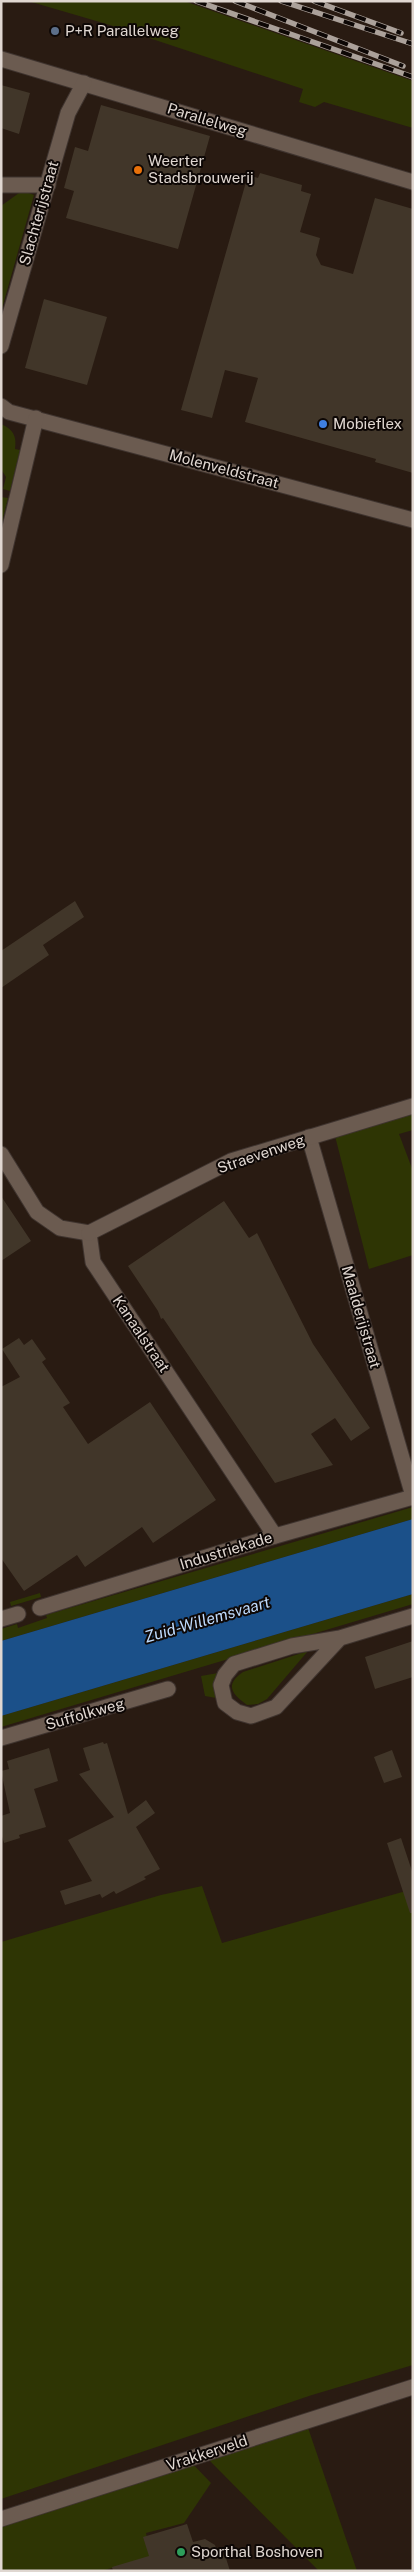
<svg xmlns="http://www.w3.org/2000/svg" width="414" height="2572" viewBox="0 0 414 2572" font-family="'Public Sans',sans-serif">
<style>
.green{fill:#2e3504}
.water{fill:#1b5089}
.building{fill:#413629}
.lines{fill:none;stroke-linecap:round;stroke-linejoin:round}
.street-casing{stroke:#3f342f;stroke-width:17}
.street{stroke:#6b5b50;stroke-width:15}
.rail-casing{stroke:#aba19a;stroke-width:5.5}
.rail{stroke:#0d0705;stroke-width:4;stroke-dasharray:11;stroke-linecap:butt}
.service-dot{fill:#5c6f8a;stroke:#0d0705;stroke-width:2}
.food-dot{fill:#e8710a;stroke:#0d0705;stroke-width:2}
.shop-dot{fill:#3f7fe0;stroke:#0d0705;stroke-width:2}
.leisure-dot{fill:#2e9e5b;stroke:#0d0705;stroke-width:2}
.labels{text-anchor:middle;stroke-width:4;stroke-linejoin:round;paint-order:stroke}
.poi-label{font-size:15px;fill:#e0d7d1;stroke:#0d0705;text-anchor:start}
.street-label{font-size:15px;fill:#e0d7d1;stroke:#0d0705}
.water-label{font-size:16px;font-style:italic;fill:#bedafc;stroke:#0d0705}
</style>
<rect width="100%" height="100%" fill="#291b12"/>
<g class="green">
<path d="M28,1H184L413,81V128L324,102L315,107L299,102L303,89L110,25Z"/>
<path d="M26,192L34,195L1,312V206L19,193Z"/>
<path d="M1,424C13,429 17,436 15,449L20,450L10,491L3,489L6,477L1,469Z"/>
<path d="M1,497L8,498L1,526Z"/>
<path d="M413,1113V1130L399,1134L413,1171V1255L369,1269L335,1136Z"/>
<path d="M413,1507V1519L1,1641V1629L17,1624L18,1628L47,1618L46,1615Z"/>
<path d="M40,1593L41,1597L11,1606L10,1602Z"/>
<path d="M413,1594V1604L1,1727V1716Z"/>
<path d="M308,1651L267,1699L258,1704L247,1705C232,1694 224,1685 243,1672Z"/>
<path d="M218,1673L214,1688L216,1698L205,1696L201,1676Z"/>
<path d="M202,1886L222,1943L413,1889V2365L312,2395L1,2499V1942L161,1895Z"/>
<path d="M305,2419L357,2571H319L202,2453Z"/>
<path d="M187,2458L211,2483L184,2523L146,2533L152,2557L101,2571H1V2521Z"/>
</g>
<path class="water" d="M413,1519V1594L1,1716V1641Z"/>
<g class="building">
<path d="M1,85L30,93L19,134L1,128Z"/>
<path d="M101,105L210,136L178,249L66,218L74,191L64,188L75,147L88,151Z"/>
<path d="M260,173L302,185L301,191L311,194L300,232L320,238L316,255L321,265L353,274L375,198L413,209V473L375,462L376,459L245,422L258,378L225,370L212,418L181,410L248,175L258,178Z"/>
<path d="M44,299L107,317L87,385L25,368Z"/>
<path d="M75,901L84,917L43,945L49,955L1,988V951Z"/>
<path d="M1,1196L31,1241L1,1261Z"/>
<path d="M224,1201L249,1238L257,1233L313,1344L370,1428L351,1441L335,1418L311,1434L333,1465L275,1483L163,1318L161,1319L158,1311L128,1266Z"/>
<path d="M19,1338L24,1345L32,1339L46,1359L42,1362L70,1403L63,1407L88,1444L150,1402L216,1500L153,1543L142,1527L85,1567L77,1555L24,1591L1,1558V1387L20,1377L2,1349Z"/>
<path d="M413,1641V1677L375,1689L365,1657Z"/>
<path d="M103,1742L104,1744L107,1743L128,1814L146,1800L155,1813L136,1827L160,1869L144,1877L146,1879L116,1894L114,1891L102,1898L100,1894L65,1905L60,1891L92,1881L68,1840L114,1817L79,1774L90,1770L83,1748Z"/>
<path d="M49,1748L58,1781L34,1789L46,1827L19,1835L20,1838L4,1843L1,1833V1816L10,1813L1,1771L9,1769L7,1761Z"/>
<path d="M392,1750L402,1777L384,1783L374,1757Z"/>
<path d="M401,1838L413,1874V1913H410L387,1843Z"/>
<path d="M187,2524L193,2542L205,2539L215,2545L219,2557L225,2555L230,2571H113L112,2567L149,2556L143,2537Z"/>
</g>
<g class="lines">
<defs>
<g id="street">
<path d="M1,59L413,182"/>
<path d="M1,185H48"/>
<path d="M1,346L68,113L84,83"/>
<path d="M1,406L9,412L413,520"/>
<path d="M1,565L36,418"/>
<path d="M309,1137L413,1496"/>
<path d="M1,1154L37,1212L60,1228L89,1233"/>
<path d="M89,1233L93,1262L275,1536"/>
<path d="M89,1233L231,1161L413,1106"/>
<path d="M40,1608L275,1536L413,1497"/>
<path d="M1,1619L18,1614"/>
<path d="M340,1638L276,1707L251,1716L237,1712L225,1703L221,1685L225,1675L234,1664L292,1646L340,1638L413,1616"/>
<path d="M1,1738L168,1689"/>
<path d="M1,2519L413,2387"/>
</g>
</defs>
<use href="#street" class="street-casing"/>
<use href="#street" class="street"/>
<defs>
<g id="rail">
<path d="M196,1L413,77"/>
<path d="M235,1L403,66"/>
<path d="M281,1L413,44"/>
<path d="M314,1L401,33"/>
</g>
</defs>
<use href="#rail" class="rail-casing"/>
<use href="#rail" class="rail"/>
</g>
<circle class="service-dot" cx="55" cy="31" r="5"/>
<circle class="food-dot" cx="138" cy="170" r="5"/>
<circle class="shop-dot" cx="323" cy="424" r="5"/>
<circle class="leisure-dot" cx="181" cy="2552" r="5"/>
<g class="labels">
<g class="poi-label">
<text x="65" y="36">P+R Parallelweg</text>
<text x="148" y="166">Weerter<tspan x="148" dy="17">Stadsbrouwerij</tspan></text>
<text x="333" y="429">Mobieflex</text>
<text x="191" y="2557">Sporthal Boshoven</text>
</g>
<g class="street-label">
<text transform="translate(207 120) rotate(17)" y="5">Parallelweg</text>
<text transform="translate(39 213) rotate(-74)" y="5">Slachterijstraat</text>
<text transform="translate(224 469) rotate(15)" y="5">Molenveldstraat</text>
<text transform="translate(261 1154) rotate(-19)" y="5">Straevenweg</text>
<text transform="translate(361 1317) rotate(74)" y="5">Maalderijstraat</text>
<text transform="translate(141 1334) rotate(56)" y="5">Kanaalstraat</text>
<text transform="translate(226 1551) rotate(-17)" y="5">Industriekade</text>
<text transform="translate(85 1714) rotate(-16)" y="5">Suffolkweg</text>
<text transform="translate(207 2453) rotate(-18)" y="5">Vrakkerveld</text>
</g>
<g class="water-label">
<text transform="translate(207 1619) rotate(-16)" y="6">Zuid-Willemsvaart</text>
</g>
</g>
<rect width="414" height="2572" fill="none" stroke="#e0d7d1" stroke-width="5"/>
</svg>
